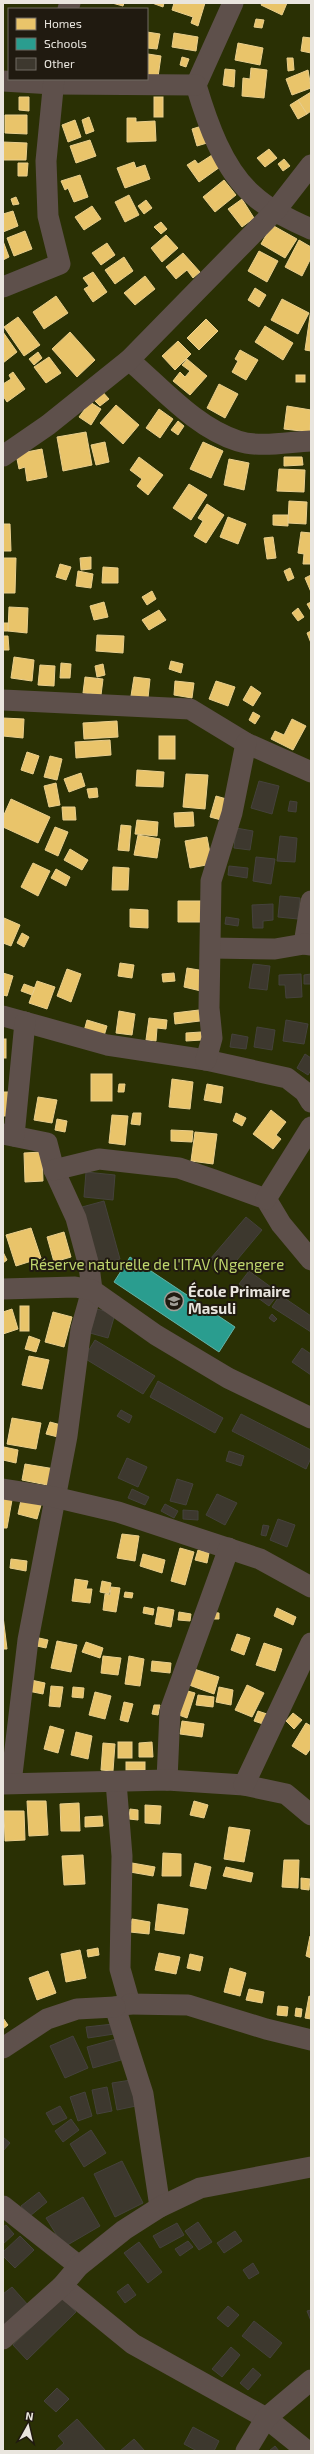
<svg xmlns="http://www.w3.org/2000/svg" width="314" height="2454" viewBox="0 0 314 2454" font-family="'Exo 2',sans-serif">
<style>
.green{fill:#2a3004;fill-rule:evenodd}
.homes{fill:#e9c46a;stroke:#e9ce8d}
.schools{fill:#2a9d8f;stroke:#63b3a7}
.building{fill:#3d382e;stroke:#45423c}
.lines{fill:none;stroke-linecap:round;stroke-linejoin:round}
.street{stroke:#5e504b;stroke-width:21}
.labels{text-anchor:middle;stroke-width:4;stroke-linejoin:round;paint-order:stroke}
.park-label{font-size:15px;fill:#c0d76e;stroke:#201a10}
.poi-label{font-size:15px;font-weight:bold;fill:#e9e5de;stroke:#201a10;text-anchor:start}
</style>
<rect width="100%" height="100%" fill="#1c1914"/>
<path class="green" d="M3,3H311V2451H3ZM9,9H147V79H9Z"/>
<g class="homes">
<path d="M112,3H124L123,6Z"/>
<path d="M152,3H164L163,7Z"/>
<path d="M174,3H205L198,26L191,23L193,17L172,10Z"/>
<path d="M262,3H287L282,15L261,5Z"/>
<path d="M256,19L264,20L262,28L254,27Z"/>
<path d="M147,32L160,34L157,49L147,48Z"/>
<path d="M174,33L198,37L196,51L172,47Z"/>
<path d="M303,37L311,38V53L301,51Z"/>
<path d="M238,43L263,48L260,65L235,60Z"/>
<path d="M148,54L161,56L158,77L147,75Z"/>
<path d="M182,57L189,59L186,67L180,65Z"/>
<path d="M287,58H293L294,70L288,71Z"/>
<path d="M251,68L267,70L264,98L242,96L243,78L250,79Z"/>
<path d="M225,69L235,70L234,87L223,85Z"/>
<path d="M308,70L311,88L292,95L286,79Z"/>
<path d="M311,92V111L307,114L298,100Z"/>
<path d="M19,97H29V111L19,110Z"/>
<rect x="154" y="97" width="9" height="20"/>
<path d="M298,100L307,114L298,119L290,105Z"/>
<path d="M5,115H27V134L5,133Z"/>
<path d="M89,117L94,131L86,134L82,120Z"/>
<path d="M127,118H136V122L155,121L156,141L127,142Z"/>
<path d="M75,120L81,137L68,142L62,125Z"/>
<path d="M202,126L207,143L197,146L192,129Z"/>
<path d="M90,140L96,156L76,163L70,146Z"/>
<path d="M3,142L27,143L26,160H3Z"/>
<path d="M269,149L277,158L265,167L257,158Z"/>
<path d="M212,155L220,167L199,182L187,165L195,160L198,164Z"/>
<path d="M284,159L290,166L283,171L278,164Z"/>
<path d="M134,162L136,168L145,165L150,179L125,188L117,168Z"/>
<path d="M18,163H28L27,176H18Z"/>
<path d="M80,175L88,197L74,202L68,188L65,190L61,181Z"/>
<path d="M224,180L236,195L215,212L203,197Z"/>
<path d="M129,195L139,215L125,222L115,202Z"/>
<path d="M16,197L19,204L13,205L11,199Z"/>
<path d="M242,199L254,218L242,227L228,209Z"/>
<path d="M146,200L152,208L144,214L138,206Z"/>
<path d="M92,206L101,219L84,230L75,217Z"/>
<path d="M13,211L18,226L3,232V214Z"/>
<path d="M161,222L167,229L161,234L154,227Z"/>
<path d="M272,225L297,239L285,258L261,244Z"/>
<path d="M25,231L32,249L14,256L7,238Z"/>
<path d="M166,235L178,248L162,262L151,248Z"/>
<path d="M299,240L311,247V258L302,276L285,267Z"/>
<path d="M3,241L9,257L3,260Z"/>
<path d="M107,243L115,255L101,265L92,253Z"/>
<path d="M259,251L278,261L267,282L248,271Z"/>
<path d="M183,253L200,272L193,278L187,270L176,279L166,267Z"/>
<path d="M124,257L133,271L115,284L105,270Z"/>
<path d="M93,272L107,292L93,302L84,289L89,286L83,278Z"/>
<path d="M145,276L155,289L135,305L124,293Z"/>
<path d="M255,288L266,295L259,307L248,300Z"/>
<path d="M56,296L68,313L44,329L33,312Z"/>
<path d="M282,299L309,313L298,334L271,320Z"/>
<path d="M311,309V351L305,350Z"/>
<path d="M18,317L40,345L24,356L4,327Z"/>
<path d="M206,319L218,331L199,350L187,338Z"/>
<path d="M265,326L293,343L283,360L255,342Z"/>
<path d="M3,332L17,352L3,363Z"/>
<path d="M70,332L95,360L77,377L52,349Z"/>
<path d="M178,341L191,354L175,370L162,356Z"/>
<path d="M240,350L258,360L246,380L232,372L238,361L235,359Z"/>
<path d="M38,352L42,358L34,365L29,359Z"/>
<path d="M49,357L61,373L46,383L34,367Z"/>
<path d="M187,359L207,376L190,395L173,381L180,372L185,377L190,371L182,365Z"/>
<path d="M13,372L25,389L7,402L3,396V384L11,379L9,375Z"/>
<rect x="296" y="375" width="9" height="7"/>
<path d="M219,384L238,394L225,418L207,408Z"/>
<path d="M100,389L109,399L100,406L91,397Z"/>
<path d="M90,402L101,409L91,425L79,417Z"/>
<path d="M116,405L139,425L123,444L100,423Z"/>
<path d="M287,406L311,410L310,432L284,429Z"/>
<path d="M159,409L173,419L160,438L146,428Z"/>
<path d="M178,421L184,426L178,435L171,430Z"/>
<path d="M86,432L92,465L63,471L57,437Z"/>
<path d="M105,442L109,462L96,465L91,445Z"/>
<path d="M203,442L223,451L211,478L190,469Z"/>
<path d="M42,449L47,477L27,481L25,467L19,469L16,454Z"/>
<path d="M139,457L163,475L148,495L137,486L142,479L130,470Z"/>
<path d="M284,457H302L303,465L284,466Z"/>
<path d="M229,459L249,463L244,490L224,485Z"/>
<path d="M279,469L305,470L304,492L277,491Z"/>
<path d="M189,484L207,495L191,520L173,508Z"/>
<path d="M289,501L307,502L306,524L288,523Z"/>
<path d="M207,504L224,515L206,543L194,536L203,521L198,518Z"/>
<path d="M273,515H288V526L273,525Z"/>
<path d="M228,517L246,524L238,544L220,537Z"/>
<path d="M3,524H10L11,551H3Z"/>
<path d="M301,532L311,533V564H303L304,554L298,553Z"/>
<path d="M273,537L276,558L267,559L264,538Z"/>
<path d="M91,557V569L81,570L80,558Z"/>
<path d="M3,558H16L15,593H3Z"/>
<path d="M60,564L71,567L66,580L56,577Z"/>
<path d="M103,567L118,568V583H102Z"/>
<path d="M290,568L294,578L288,581L284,571Z"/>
<path d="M78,571L93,574L91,588L76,586Z"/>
<path d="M311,575V592L305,578Z"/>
<path d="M152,591L156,599L147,605L142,597Z"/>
<path d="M104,602L108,617L94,620L90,606Z"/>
<path d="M311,602V611L307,604Z"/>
<path d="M9,607L28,608L27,633L8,631Z"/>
<path d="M298,608L304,617L298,621L292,613Z"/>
<path d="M159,610L166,620L149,630L142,620Z"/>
<rect x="3" y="623" width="5" height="8"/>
<path d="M311,631V643L307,633Z"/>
<path d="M97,635L124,636L123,653L96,651Z"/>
<path d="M3,636H8L9,650H3Z"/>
<path d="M14,657L34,660L32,681L11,678Z"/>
<path d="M171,661L183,664L181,673L169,669Z"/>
<path d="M61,663L71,664L70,678H60Z"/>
<path d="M103,664L105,675L97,677L95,666Z"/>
<path d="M40,665L55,666L54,686L38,685Z"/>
<path d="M85,677L103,679L101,695L83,693Z"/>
<path d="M134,677L150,679L148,698L131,696Z"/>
<path d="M175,681L194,683L192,698L174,695Z"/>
<path d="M216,681L235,687L228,706L209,699Z"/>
<path d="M251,686L261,693L253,706L243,700Z"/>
<path d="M253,712L260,716L255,724L249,720Z"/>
<path d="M3,718L24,719L23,738L3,736Z"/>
<path d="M292,719L306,726L293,750L271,739L275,731L284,735Z"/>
<path d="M117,721L118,737L84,739L83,723Z"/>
<rect x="159" y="736" width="16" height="23"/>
<path d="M110,740L111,755L76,758L75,742Z"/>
<path d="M27,752L39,756L33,774L21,770Z"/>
<path d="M50,756L62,759L57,780L44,777Z"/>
<path d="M137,770L164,772L163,787L136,786Z"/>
<path d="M81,773L85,786L69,792L64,779Z"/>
<path d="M186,774L208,775L205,809L183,807Z"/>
<path d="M56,783L60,805L49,807L44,786Z"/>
<path d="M97,788L98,797L89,798L87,789Z"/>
<path d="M216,796L230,800L225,821L210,817Z"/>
<path d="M11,799L50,817L38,843L3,827V817Z"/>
<path d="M62,807H75L76,820H63Z"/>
<path d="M193,812L194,826L175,827L174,813Z"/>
<path d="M137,820L158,822L157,836L135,834Z"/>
<path d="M121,825L131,826L129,851L118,850Z"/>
<path d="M55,827L68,832L58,856L45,850Z"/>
<path d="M138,835L160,839L157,858L134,855Z"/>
<path d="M207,837L212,864L190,868L185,841Z"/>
<path d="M70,849L88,860L82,870L64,860Z"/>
<path d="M33,863L50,871L38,896L21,887Z"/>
<path d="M113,867L129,868L128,890H112Z"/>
<path d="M56,869L70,877L66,886L51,878Z"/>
<path d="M178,901H203L204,922H178Z"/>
<path d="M130,909L148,910V928L130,927Z"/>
<path d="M4,918L20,925L11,946L3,943Z"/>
<path d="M22,933L29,937L24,947L17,943Z"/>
<path d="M120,963L134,965L132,978L118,976Z"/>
<path d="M187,968L205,971L201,991L184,987Z"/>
<path d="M67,969L81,974L71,1002L57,996Z"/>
<path d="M3,973L13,976L7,996L3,995Z"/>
<path d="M174,973L175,981L163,982L162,974Z"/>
<path d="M37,981L55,987L47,1009L29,1003Z"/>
<path d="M24,984L35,988L32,995L21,991Z"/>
<path d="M199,1010L200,1021L175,1024L174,1013Z"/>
<path d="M119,1011L135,1014L132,1035L116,1033Z"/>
<path d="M149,1018L167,1020L166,1029L157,1028L156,1041L146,1040Z"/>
<path d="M87,1020L107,1026L104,1036L84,1031Z"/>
<path d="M201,1032L202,1040L186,1041V1033Z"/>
<rect x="3" y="1039" width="3" height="19"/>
<rect x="91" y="1074" width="21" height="27"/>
<path d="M172,1079L193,1082L190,1109L169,1107Z"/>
<path d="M119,1084H125L124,1092H118Z"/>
<path d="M207,1084L223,1087L221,1103L204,1100Z"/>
<path d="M3,1092H8L7,1116H3Z"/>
<path d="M38,1097L57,1100L52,1123L34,1120Z"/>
<path d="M271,1110L286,1122L276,1135L281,1139L273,1149L253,1134Z"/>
<path d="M133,1113H141L140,1125L131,1124Z"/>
<path d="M236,1113L246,1118L242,1126L233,1121Z"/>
<path d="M112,1115L128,1116L125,1145L109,1143Z"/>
<path d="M57,1119L67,1121L65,1132L55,1130Z"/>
<path d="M171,1130L193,1131L192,1142L171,1141Z"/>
<path d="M195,1132L217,1134L213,1164L191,1161Z"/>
<path d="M42,1152L43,1181L25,1182L24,1153Z"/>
<path d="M31,1228L41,1258L16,1266L6,1235Z"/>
<path d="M64,1232L71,1257L54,1262L47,1237Z"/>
<path d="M3,1252L7,1260L3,1263Z"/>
<rect x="20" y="1306" width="9" height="25"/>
<path d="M12,1309L18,1329L3,1334V1312Z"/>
<path d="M53,1312L72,1317L64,1347L45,1342Z"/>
<path d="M29,1336L40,1340L36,1352L25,1349Z"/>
<path d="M29,1356L49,1360L42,1389L22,1385Z"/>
<path d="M12,1418L41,1423L36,1449L7,1444Z"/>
<path d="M50,1422L61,1425L58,1437L46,1434Z"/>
<path d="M4,1447L18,1450L16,1463L3,1460Z"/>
<path d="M25,1464L55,1469L52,1486L22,1480Z"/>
<path d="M3,1499L12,1500L7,1528H3Z"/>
<path d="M21,1500L41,1505L37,1519L18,1514Z"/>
<path d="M122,1534L139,1536L135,1561L117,1558Z"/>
<path d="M180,1548L194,1552L185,1585L171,1581Z"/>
<path d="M198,1550L209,1553L207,1563L195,1560Z"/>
<path d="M143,1554L165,1560L162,1573L140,1566Z"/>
<path d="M11,1559L27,1561L26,1571L10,1568Z"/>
<path d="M75,1579L88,1581L86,1589H92L90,1603L72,1601Z"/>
<path d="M102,1581L111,1583L109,1594L100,1592Z"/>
<path d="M111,1587L120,1588L116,1612L103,1610L105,1594L110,1595Z"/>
<path d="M125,1592L133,1593L132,1598L124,1597Z"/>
<path d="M144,1607L154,1609L153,1615L143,1613Z"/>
<path d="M158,1607L174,1610L171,1627L155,1624Z"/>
<path d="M277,1608L296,1617L293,1625L274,1616Z"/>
<path d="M179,1612L191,1614L190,1621L178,1620Z"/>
<path d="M209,1612L219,1613V1619H209Z"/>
<path d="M3,1616L7,1649H3Z"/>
<path d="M237,1634L250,1638L244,1655L231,1650Z"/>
<path d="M39,1638L48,1640L46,1648L37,1646Z"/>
<path d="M57,1641L77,1645L71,1672L51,1668Z"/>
<path d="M86,1642L103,1648L100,1658L82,1652Z"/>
<path d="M264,1643L282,1649L275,1671L256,1665Z"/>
<path d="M103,1656L121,1658L118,1675L101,1673Z"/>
<path d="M129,1656L144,1659L140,1686L125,1684Z"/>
<path d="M152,1661L171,1663L170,1673L151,1671Z"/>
<path d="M194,1669L219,1677L214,1694L189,1685Z"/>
<path d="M31,1680L45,1683L43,1694L28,1691Z"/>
<path d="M247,1685L264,1693L252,1717L235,1710Z"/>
<path d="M51,1686L63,1687L60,1707L49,1706Z"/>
<path d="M73,1687L84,1688L83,1698L72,1697Z"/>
<path d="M219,1687L233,1690L231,1705L216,1702Z"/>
<path d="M184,1690L195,1693L187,1718L176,1714Z"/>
<path d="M95,1692L111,1696L105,1719L89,1715Z"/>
<path d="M198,1695L214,1697L213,1707L196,1705Z"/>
<path d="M124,1702L133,1704L128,1722L120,1720Z"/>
<path d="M154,1705H160L158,1715L152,1714Z"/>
<path d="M258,1711L267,1714L263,1724L254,1721Z"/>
<path d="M293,1713L302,1720L294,1729L286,1721Z"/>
<path d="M182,1721L204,1724L202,1737L180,1734Z"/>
<path d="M306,1723L311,1726V1748L306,1755L292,1746Z"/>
<path d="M50,1726L64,1730L58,1753L44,1749Z"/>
<path d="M76,1732L92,1736L88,1759L71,1755Z"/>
<rect x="118" y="1742" width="14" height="16"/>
<path d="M152,1742L153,1757H139V1743Z"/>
<path d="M103,1743L115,1744L113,1771L101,1770Z"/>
<rect x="126" y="1762" width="19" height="8"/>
<path d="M27,1801H46L48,1835L29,1836Z"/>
<path d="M194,1801L208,1805L204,1818L190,1815Z"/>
<path d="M79,1803L80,1831H61L60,1804Z"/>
<path d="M145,1805L161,1806L160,1824L145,1823Z"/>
<path d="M130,1809L138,1810V1820L129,1819Z"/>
<path d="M4,1811H24L25,1840L5,1841Z"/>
<path d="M102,1816L103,1826L85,1827V1817Z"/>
<path d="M229,1827L250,1830L244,1862L224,1859Z"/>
<path d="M163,1853L181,1854V1876H162Z"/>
<path d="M83,1855L85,1884L64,1885L62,1856Z"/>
<path d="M284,1860H299L298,1888L282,1887Z"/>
<path d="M132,1863L155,1867L153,1876L130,1872Z"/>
<path d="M195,1863L211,1867L206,1889L190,1886Z"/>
<path d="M226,1867L253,1873L251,1882L223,1876Z"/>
<path d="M301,1878L310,1879L309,1890L301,1889Z"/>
<path d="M158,1904L188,1909L184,1934L155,1930Z"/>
<path d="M132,1919L150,1922L149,1934L130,1932Z"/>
<path d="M310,1936H311V1958L306,1956Z"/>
<path d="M98,1948L99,1955L88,1957L87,1950Z"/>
<path d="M80,1950L86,1978L66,1982L61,1954Z"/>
<path d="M159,1953L180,1957L176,1974L155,1970Z"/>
<path d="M190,1954L203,1957L200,1971L187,1968Z"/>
<path d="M230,1968L246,1973L240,1996L224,1992Z"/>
<path d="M48,1971L56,1993L37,2000L29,1978Z"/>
<path d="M249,1989L264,1992L262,2003L246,2000Z"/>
<path d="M309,1996L311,1997V2019L305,2018Z"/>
<path d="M278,2006L288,2007L287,2016L277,2015Z"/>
<path d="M296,2008L302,2009L301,2017L295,2016Z"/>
<path d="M3,2018L8,2025L3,2029Z"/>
</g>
<path class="schools" d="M130,1257L235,1327L219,1352L114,1282Z"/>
<g class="building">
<path d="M259,781L279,786L272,814L251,808Z"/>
<path d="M290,801L297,802L296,812L288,811Z"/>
<path d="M236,828L253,831L250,850L234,848Z"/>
<path d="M280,836L297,838L295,862L277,861Z"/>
<path d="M256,857L275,859L271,884L253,881Z"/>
<path d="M229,866L248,868L247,878L228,875Z"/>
<path d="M280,896L300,898L298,919L278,917Z"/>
<path d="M273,904V920L263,921V928H253L252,905Z"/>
<path d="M226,917L239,919L238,926L225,924Z"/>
<path d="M253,964L270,966L267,990L249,988Z"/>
<path d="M301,974L302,997L286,998L285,985H279V975Z"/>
<path d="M311,974V984H304V975Z"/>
<path d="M286,1020L308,1024L304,1044L283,1041Z"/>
<path d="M257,1027L275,1030L272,1050L254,1047Z"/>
<path d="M232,1034L248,1037L246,1049L230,1047Z"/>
<path d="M305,1054L311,1058V1070L308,1075L297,1068Z"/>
<path d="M86,1172L115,1175L113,1200L84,1197Z"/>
<path d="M104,1201L120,1259L99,1265L82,1207Z"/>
<path d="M246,1217L262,1230L227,1272L211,1258Z"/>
<path d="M249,1271L279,1293L269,1306L239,1284Z"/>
<path d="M280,1295L311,1316V1332L272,1307Z"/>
<path d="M97,1309L115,1314L108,1338L90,1333Z"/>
<path d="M272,1314L277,1319L274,1322L269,1318Z"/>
<path d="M95,1340L155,1376L143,1394L84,1358Z"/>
<path d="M302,1348L311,1354V1375L292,1362Z"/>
<path d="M158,1381L223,1418L215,1433L150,1397Z"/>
<path d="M121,1410L132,1416L129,1423L117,1416Z"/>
<path d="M241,1414L311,1450V1458L306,1469L232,1431Z"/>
<path d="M229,1451L244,1456L241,1466L226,1461Z"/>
<path d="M127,1458L147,1467L138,1487L118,1478Z"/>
<path d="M177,1479L193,1484L186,1505L170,1501Z"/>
<path d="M132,1489L149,1497L145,1505L128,1498Z"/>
<path d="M217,1494L237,1503L225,1525L206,1515Z"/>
<path d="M165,1504L178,1511L174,1518L161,1511Z"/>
<path d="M183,1510L198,1511V1520L183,1519Z"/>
<path d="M278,1519L295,1525L287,1547L270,1540Z"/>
<path d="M263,1525L269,1526L266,1536L261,1535Z"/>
<path d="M113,2024L114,2034L88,2038L86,2027Z"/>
<path d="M73,2036L88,2068L65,2078L50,2046Z"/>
<path d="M116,2039L121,2060L93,2068L87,2047Z"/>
<path d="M131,2080L136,2106L117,2110L112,2083Z"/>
<path d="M107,2087L112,2111L97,2114L92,2090Z"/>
<path d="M85,2092L92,2116L78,2121L70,2097Z"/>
<path d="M60,2106L67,2118L53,2125L46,2113Z"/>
<path d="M71,2119L79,2130L63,2142L55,2131Z"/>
<path d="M91,2130L106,2153L84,2167L70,2144Z"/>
<path d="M3,2137L10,2143L3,2151Z"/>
<path d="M122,2161L143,2203L115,2217L94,2174Z"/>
<path d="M39,2192L47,2202L30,2216L21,2206Z"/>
<path d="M83,2197L100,2226L64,2247L46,2218Z"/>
<path d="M198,2222L212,2242L199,2250L185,2231Z"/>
<path d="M177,2223L184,2235L160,2248L153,2236Z"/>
<path d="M6,2225L14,2234L3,2244V2227Z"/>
<path d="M235,2231L242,2241L224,2253L217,2243Z"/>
<path d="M20,2236L34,2250L15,2268L3,2256V2252Z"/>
<path d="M188,2241L193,2247L180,2256L175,2249Z"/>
<path d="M139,2242L162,2272L148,2283L124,2253Z"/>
<path d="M253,2263L259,2273L249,2279L243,2270Z"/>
<path d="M128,2284L136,2295L125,2303L117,2292Z"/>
<path d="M12,2287L28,2305L3,2327V2294Z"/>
<path d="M62,2298L76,2312L27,2360L13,2345Z"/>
<path d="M228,2306L239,2315L228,2327L217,2318Z"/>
<path d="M311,2310V2321L307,2311Z"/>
<path d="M254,2321L282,2343L270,2358L242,2336Z"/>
<path d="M231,2347L240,2355L222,2377L212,2369Z"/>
<path d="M253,2368L261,2375L248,2390L240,2383Z"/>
<path d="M57,2388L69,2399L56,2412L44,2401Z"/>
<path d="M77,2419L106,2451H55L64,2443L58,2436Z"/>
<path d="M193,2427L219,2441L214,2451H197L184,2444Z"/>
<path d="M134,2439L145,2451H120Z"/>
<path d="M275,2446L279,2451H269Z"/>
</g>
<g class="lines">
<g class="street">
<path d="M233,3L196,85C207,122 223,169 253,195C269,210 292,221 311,229"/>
<path d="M68,9L70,3"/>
<path d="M3,81L53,84L196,85"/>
<path d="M3,287L60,264L48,216L46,161L54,79"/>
<path d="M129,360C163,389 195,427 238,441C260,448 288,442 311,441"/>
<path d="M3,456L48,425L129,360L276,210L311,165"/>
<path d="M3,700L190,709L246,743L311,772"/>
<path d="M304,944L311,901"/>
<path d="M211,948L275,949L304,944L311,945"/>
<path d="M3,1016L107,1045L206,1060L287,1078L305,1092L311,1102"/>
<path d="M206,1060L212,1038L209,1008L211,881L232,813L246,743"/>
<path d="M3,1134L47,1143L54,1170L76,1218L89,1266L92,1290L81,1329L67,1436L28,1640L11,1783"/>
<path d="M14,1136L25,1022"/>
<path d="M54,1170L99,1159L179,1168L214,1180L266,1199L281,1224L311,1260"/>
<path d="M266,1199L311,1127"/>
<path d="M3,1289L75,1287L92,1290L156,1335L228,1378L311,1418"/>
<path d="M3,1489L54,1497L118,1512L260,1559L311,1587"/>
<path d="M167,1780L170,1711L229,1548"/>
<path d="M116,1782L122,1856L120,1969L130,2004L115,2007L143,2094L160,2207"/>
<path d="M3,1784L167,1780L244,1785L286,1794L311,1815"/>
<path d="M244,1785L311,1643"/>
<path d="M130,2004L188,2005L266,2029L311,2040"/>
<path d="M3,2048L47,2019L77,2009L115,2007"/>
<path d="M3,2206L79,2266"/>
<path d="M62,2286L133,2344L266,2418L307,2451"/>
<path d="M3,2339L62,2286L79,2266L124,2230L160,2207L200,2188L311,2167"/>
<path d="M246,2451L266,2418L311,2380"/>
</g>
</g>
<defs>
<symbol id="school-ring" viewBox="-11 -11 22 22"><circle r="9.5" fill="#201a10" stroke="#a19e97" stroke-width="1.5"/><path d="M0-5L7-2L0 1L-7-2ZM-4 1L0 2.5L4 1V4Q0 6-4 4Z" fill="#a19e97"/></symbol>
</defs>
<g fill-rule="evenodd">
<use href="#school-ring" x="163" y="1290" width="22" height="22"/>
</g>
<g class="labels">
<g class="park-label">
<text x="157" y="1270">Réserve naturelle de l'ITAV (Ngengere</text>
</g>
<g class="poi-label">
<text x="188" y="1297">École Primaire<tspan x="188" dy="17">Masuli</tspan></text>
</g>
</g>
<rect width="314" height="2454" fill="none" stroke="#e9e5de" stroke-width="8"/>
<rect x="8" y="8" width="140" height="72" fill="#201a10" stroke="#706b62"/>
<rect x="16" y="18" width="20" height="12" fill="#e9c46a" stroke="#706b62"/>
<text x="44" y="28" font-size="12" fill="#e9e5de">Homes</text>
<rect x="16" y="38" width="20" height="12" fill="#2a9d8f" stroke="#706b62"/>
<text x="44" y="48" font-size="12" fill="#e9e5de">Schools</text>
<rect x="16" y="58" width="20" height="12" fill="#3d382e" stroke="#706b62"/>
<text x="44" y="68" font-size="12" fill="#e9e5de">Other</text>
<g transform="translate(28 2426) rotate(8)" stroke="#201a10" stroke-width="3" paint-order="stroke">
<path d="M0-3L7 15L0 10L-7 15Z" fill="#e9e5de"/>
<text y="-6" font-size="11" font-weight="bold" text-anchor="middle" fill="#e9e5de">N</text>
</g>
</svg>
